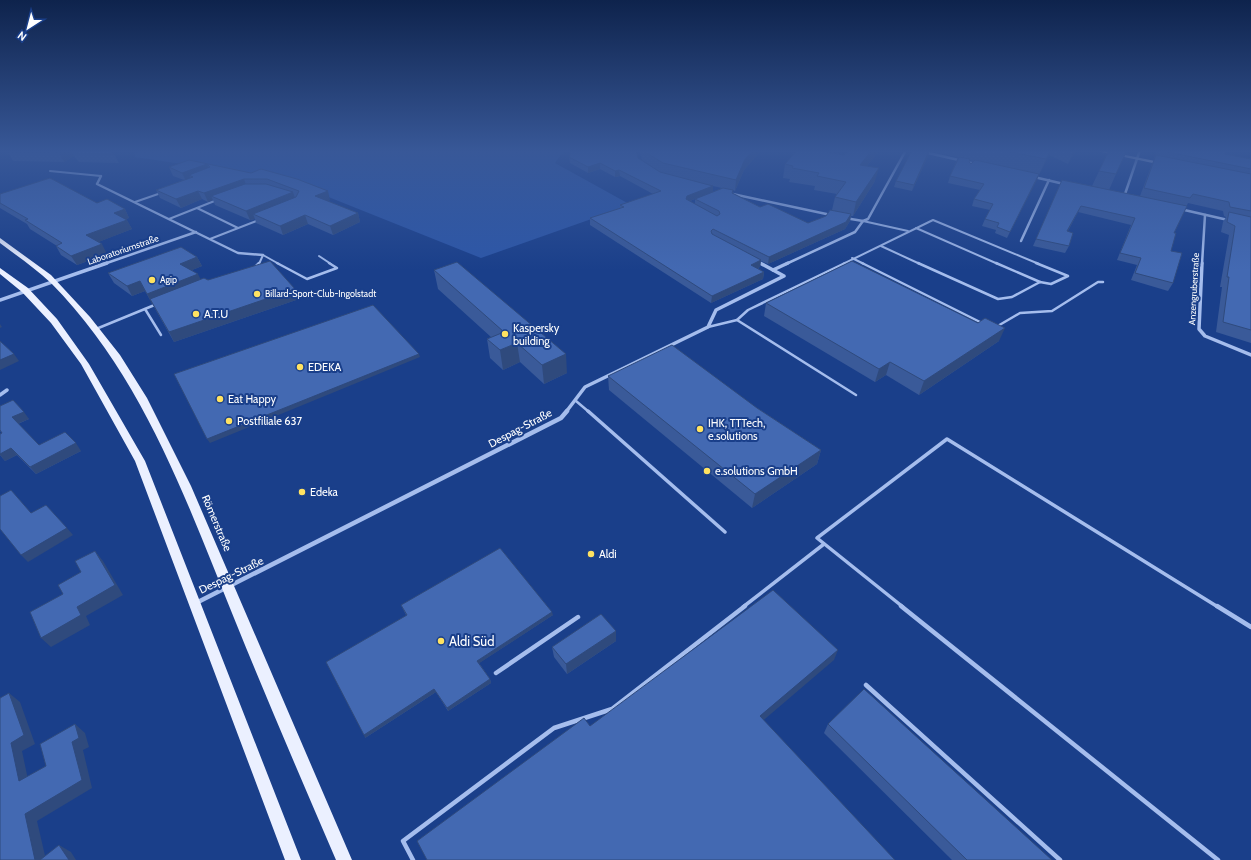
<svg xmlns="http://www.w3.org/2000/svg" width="1251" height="860" viewBox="0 0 1251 860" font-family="Cabin,sans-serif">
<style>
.green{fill:#2d57a8}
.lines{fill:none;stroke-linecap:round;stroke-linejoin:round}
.service-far3{stroke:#a5bded;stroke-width:2}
.service-far2{stroke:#a5bded;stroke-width:2.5}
.service-far1{stroke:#a5bded;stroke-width:3.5}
.service{stroke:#a5bded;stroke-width:4.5}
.minor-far2{stroke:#a5bded;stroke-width:2.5}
.minor-far1{stroke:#a5bded;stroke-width:3.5}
.minor{stroke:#a5bded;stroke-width:4.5}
.primary{fill:#ebf0ff;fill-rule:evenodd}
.wall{fill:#3a5a99;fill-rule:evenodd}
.shaded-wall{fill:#2f4a7d}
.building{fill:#4369b2;stroke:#2f4a7d}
.poi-dot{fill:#ffe261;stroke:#1a3f8a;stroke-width:1.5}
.labels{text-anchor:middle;stroke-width:4;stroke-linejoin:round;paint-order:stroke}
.far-street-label{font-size:9px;fill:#fff;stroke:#1a3f8a}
.far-poi-label{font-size:9px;fill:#fff;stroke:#1a3f8a;text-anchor:start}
.poi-label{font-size:11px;fill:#fff;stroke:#1a3f8a;text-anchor:start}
.street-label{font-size:11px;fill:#fff;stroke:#1a3f8a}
.near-poi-label{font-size:13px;fill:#fff;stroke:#1a3f8a;text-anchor:start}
</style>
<rect width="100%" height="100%" fill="#1a3f8a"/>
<path class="green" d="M112,150H564L555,163L631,205L481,258L306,188L209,168L135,157V152Z"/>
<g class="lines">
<g class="service-far3">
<path d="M50,171L101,176"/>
<path d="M135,202L161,193"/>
<path d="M197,208L238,228"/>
<path d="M169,219L217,200"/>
<path d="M863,221L908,231"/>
<path d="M916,228L998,264"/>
<path d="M210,239L259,220"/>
<path d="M881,246L920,264"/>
<path d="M319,256L331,264"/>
<path d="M852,258L864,264"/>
<path d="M259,264L263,255L279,264"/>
<path d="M843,264L933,220L1039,264"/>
</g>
<g class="service-far2">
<path d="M277,263L307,279L337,268L329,263"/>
<path d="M845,263L748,310L737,320L856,395"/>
<path d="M862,263L982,323"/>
<path d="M918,263L998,299L1012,297L1040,282L1051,284L1068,276L1036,263"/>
<path d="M996,263L1040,282"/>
<path d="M256,266L259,263"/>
<path d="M145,309L161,335"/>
<path d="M708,327L737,320"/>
<path d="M996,327L1020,313L1052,311L1098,282H1103"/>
<path d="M96,329L157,304"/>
<path d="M576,401L589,412"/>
</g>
<g class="service-far1">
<path d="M588,411L725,532"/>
<path d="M743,607L824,544"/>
<path d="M903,607L817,538L947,439L1218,607"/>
</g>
<g class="service">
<path d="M901,606L1218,860"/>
<path d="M1217,606L1251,627"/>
<path d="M496,673L578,617"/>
<path d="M866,685L1060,860"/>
<path d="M413,860L403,841L554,728L612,709L745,606"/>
</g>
<g class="minor-far2">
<path d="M924,152L976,164"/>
<path d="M101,176L97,184L238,253L263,255"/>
<path d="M1034,177L1064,184"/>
<path d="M728,193L831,215"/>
<path d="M1124,197L1140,150"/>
<path d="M1180,209L1228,220"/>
<path d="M845,218L863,221"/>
<path d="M1021,241L1049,180"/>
<path d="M757,261L762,264"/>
<path d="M104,264L196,232"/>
<path d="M786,264L855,232L863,221L868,219L906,150"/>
<path d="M1202,264L1205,215"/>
</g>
<g class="minor-far1">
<path d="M1202,263L1199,329L1205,336L1251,355"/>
<path d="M773,270L788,263"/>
<path d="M0,300L107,263"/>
<path d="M0,395L7,390"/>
<path d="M566,412L585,387L708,327L716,310L784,276L760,263"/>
</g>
<path class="minor" d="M196,603L561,418L567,411"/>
<g class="primary">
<path d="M1091,150H1101L1170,164L1167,166Z"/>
<path d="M0,238L51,275L90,317L120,355L147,398L191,486L352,860H336C302,781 268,702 236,623C187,503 144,377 51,283C35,268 17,256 0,243Z"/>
<path d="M0,268L28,288L57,319L89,364L145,461L301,860H285L135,461L81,364L51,323L22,292L0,274Z"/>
</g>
</g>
<g class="wall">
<path d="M8,150H109L114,154L119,163L79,162L74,156L64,162L13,161L8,152Z"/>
<path d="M639,150H760V152L744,170L735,191L733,190V193L760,207L808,223L826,216L832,210L835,197L837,194L814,190L815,186L789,182L790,179L783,178L785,164L880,150L867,166L875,181L853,216H851L850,221L845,229L768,264L761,261L760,267L758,268L764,272L763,279L711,303L590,225V218L620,208V205L653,194L620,176L615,177L600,169L588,173L570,163L569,157L638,158L660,172L642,160ZM713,186L722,188L713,192ZM695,199V204L690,201Z"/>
<path d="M912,150H1076L1068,164L1049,155L1007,238L995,233L996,230L982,226L985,219L990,210L972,206L974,199L980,190L948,183L950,176L958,157L929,151L928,156L912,191L894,187L896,181ZM970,160L974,161L971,164L969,162Z"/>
<path d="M1109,150L1116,174L1109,190L1140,196L1152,164L1154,159L1157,150H1226L1225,154L1251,159V343L1216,332L1222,287H1220L1229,235L1221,232L1223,222L1226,217L1224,216L1223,211L1188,203L1174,233L1171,251L1173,283L1168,291L1131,280L1137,265L1117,260L1131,225L1078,212L1068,231L1069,246L1065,253L1033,246L1062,180L1092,186Z"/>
<path d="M189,160L251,173L330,200L327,201L358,213L360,222L333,235L308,224L283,235L256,223L255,219L250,220L215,205L213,200L208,202L202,199L181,208L160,198L156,190L184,180L173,176L169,167Z"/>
<path d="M0,194L97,203L125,209L129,218L126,219L132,229L98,242L107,254L77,265L61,255L56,246H57L30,229L27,224L0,208Z"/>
<path d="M197,257L202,266L192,270L200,279L295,289L299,299L174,342L145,291L132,296L114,283L108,273Z"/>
<path d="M434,270L567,373L544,384L520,362L503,370L490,358L487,339L491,337L438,289Z"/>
<path d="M766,303L999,341L919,395L886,375L875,382L764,316Z"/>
<path d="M608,376L757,408L821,450L817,464L752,508L609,390Z"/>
<path d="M0,406L29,419L18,424L39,445L81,451L36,474L17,455L5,461L0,455V434L2,433L0,431Z"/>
<path d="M401,605L553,615L479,663L490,679L491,683L448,711L436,692L365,738L406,615Z"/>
<path d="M616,631V641L567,674L554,657L552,647Z"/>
<path d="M828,724L1052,860H952L824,733Z"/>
</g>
<g class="shaded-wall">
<path d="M64,150H70L74,156L64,162L59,153Z"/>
<path d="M754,150H760V152L744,170L735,191L736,180L745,159Z"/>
<path d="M872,150H880L856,179L860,165Z"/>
<path d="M1051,150H1052L1049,155L1039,175L1046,159Z"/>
<path d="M1074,150H1076L1068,164Z"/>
<path d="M929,151L928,156L912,191L914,185Z"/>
<path d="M600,163V169L588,173V167Z"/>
<path d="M207,164L211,173L193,177L189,175L191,179L186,181L182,173Z"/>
<path d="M879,168L875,181L853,216L856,202Z"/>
<path d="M619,170L620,176L615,177V171Z"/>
<path d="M1039,174L1037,180L1007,238Z"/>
<path d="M244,179L247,188L211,196L213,200L208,202L204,193Z"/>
<path d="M713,186V192L687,202L686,199L687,196Z"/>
<path d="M198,191L202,199L181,208L176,199Z"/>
<path d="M328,191L330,200L318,205L315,196Z"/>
<path d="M293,192L296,201L253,214L255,219L250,220L246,211Z"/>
<path d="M1081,206L1078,212L1064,238L1067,231Z"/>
<path d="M125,209L129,218L119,222L114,213Z"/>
<path d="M358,213L360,222L333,235L330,226Z"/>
<path d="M851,214L850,221L845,229L768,264L769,257Z"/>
<path d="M305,215L308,224L283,235L280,226Z"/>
<path d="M127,220L132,229L91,245L86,235Z"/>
<path d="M102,244L107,254L77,265L71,256Z"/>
<path d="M197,257L202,266L185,273L180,264Z"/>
<path d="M761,260L760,267L750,272L751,265Z"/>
<path d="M764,272L763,279L711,303L712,296Z"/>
<path d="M198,274L203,284L152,304L147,294Z"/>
<path d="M140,281L145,291L132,296L127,286Z"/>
<path d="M295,289L299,299L174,342L169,332Z"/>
<path d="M0,324L2,327L0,328Z"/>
<path d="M1005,328L999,341L919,395L924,381Z"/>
<path d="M517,343L520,362L503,370L500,350Z"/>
<path d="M14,354L19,361L0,370V360Z"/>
<path d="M419,354L420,357L210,443L207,439Z"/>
<path d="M566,354L567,373L544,384L542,365Z"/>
<path d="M890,362L886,375L875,382L879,369Z"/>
<path d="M24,412L29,419L17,424L12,417Z"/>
<path d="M76,443L81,451L36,474L30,467Z"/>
<path d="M11,448L17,455L5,461L0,455V454Z"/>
<path d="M821,450L817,464L752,508L755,494Z"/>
<path d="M67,528L73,535L28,562L21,555Z"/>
<path d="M95,551L103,561L123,595L86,616L90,625L51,647L41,638L77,607Z"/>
<path d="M552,612L553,615L478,664L477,661Z"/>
<path d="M616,631V641L567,674L566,664Z"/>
<path d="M838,650L834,660L758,725L760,716Z"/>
<path d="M490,679L491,683L448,711L447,708Z"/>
<path d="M434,689L436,692L365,738L364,735Z"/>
<path d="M9,693L20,702L35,744L22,751L30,789L19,781L11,743Z"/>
<path d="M75,724L85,733L89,747L83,750L92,788L37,821L46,860H35L25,814L72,742Z"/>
<path d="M59,845L71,852L76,860H69Z"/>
</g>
<g class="building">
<path d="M8,150H64L59,153L8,152Z"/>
<path d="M71,150H109L114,154L74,153Z"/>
<path d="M572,150H636L638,158L660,172L713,186L687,196L686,199L717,216L720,214L719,211L695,199L723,188L733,190L732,193L760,207L768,204L808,223L826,216L830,210L851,214L846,222L769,257L713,229L711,231L712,234L761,260L751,265L764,272L712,296L590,218L624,207L620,205L661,191L619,170L615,171L600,163L588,167L569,157Z"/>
<path d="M642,150H754L745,159L736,180L663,163Z"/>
<path d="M797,150H816L844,155L849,150H872L860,165L879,168L856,202L835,197L846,182L817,176L819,173L792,168L793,166L785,164Z"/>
<path d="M912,150H925L929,151L914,185L896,181Z"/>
<path d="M1000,150H1051L1046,159Z"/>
<path d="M1109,150H1127L1116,174L1099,171Z"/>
<path d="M1158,150H1226L1225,154L1251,159V169Z"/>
<path d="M1156,155L1251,174V211L1230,207L1229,202L1193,194L1190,198L1144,188Z"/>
<path d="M959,157L970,159L969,162L971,164L975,160L1039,174L1010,232L997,227L999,223L985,219L993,204L974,199L984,184L950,176Z"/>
<path d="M189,160L251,173L261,169L297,179L328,191L315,196L358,213L330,226L305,215L280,226L253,214L296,197L299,191L267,179H244L204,193L198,191L176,199L156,190L193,177L189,175L210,167L207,164L182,173L169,167Z"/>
<path d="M50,178L97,203L107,199L125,209L114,213L127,220L86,235L102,244L71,256L56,246L62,243L25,220L28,219L0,203V194Z"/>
<path d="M1062,180L1187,206L1174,233H1176L1171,251L1182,253L1173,283L1135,273L1141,258L1120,253L1135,218L1081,206L1067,231L1073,233L1069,246L1036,239Z"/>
<path d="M245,184H266L293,192L246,211L211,196Z"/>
<path d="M1229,212L1251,217V330L1223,322L1229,277H1227L1235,226L1227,222Z"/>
<path d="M181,247L197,257L180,264L198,274L147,294L140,281L127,286L108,273Z"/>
<path d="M270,261L295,289L169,332L150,299L204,278L208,280Z"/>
<path d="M852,261L978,323L985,318L1005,328L924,381L890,362L879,369L766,303Z"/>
<path d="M457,262L566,354L542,365L517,343L500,350L487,339L504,332L434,270Z"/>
<path d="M373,305L419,354L207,439L174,374Z"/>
<path d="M0,341L14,354L0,360Z"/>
<path d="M672,345L757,408L821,450L755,494L608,376Z"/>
<path d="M13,400L24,412L12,417L39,445L65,432L76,443L30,467L11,448L0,454V434L2,433L0,430V406Z"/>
<path d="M11,490L31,513L46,505L67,528L21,555L0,529V496Z"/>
<path d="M500,548L552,612L477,661L490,679L447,708L434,689L364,735L326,662L407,615L401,605Z"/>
<path d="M95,551L115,585L77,607L81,615L41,638L30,612L63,594L58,585L81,572L75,561Z"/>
<path d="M773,590L838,650L760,716L895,860H427L417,841L584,718L590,726Z"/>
<path d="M601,614L616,631L566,664L552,647Z"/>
<path d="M864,689L1052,860H967L828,724Z"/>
<path d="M9,693L24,735L11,743L19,781L46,766L40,744L75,724L79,738L72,742L82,780L25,814L35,860H0V698Z"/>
<path d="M59,845L69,860H40Z"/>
</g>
<linearGradient id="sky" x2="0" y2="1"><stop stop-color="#0e234c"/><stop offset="0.56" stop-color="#385898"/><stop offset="1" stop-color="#385898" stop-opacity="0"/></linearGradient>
<rect width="1251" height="270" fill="url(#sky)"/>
<g class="poi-dot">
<circle cx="152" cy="280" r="4"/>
<circle cx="257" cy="294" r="4"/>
<circle cx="196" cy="314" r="4"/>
<circle cx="505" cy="334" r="4"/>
<circle cx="300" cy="367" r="4"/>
<circle cx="220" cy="399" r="4"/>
<circle cx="229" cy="421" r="4"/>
<circle cx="700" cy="429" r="4"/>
<circle cx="707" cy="471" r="4"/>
<circle cx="302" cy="492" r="4"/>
<circle cx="591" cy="554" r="4"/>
<circle cx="441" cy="641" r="4"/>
</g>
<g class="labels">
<g class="far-street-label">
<text transform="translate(123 250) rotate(-19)" y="3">Laboratoriumstraße</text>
<text transform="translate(1194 289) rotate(-87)" y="3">Anzengruberstraße</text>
</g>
<g class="far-poi-label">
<text x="160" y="283">Agip</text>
<text x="265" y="297">Billard-Sport-Club-Ingolstadt</text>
</g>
<g class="poi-label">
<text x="204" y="318">A.T.U</text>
<text x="513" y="332">Kaspersky<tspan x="513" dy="13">building</tspan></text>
<text x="308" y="371">EDEKA</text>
<text x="228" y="403">Eat Happy</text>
<text x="237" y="425">Postfiliale 637</text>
<text x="708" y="427">IHK, TTTech,<tspan x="708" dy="13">e.solutions</tspan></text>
<text x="715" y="475">e.solutions GmbH</text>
<text x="310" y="496">Edeka</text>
<text x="599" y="558">Aldi</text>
</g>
<g class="street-label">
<text transform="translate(520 428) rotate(-28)" y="4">Despag-Straße</text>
<text transform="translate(217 523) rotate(67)" y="4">Römerstraße</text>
<text transform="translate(231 575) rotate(-26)" y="4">Despag-Straße</text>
</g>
<g class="near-poi-label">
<text x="449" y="646">Aldi Süd</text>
</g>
</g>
<g transform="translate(28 28) rotate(216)" stroke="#1a3f8a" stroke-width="3" paint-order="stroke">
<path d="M0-3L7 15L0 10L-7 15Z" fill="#ffffff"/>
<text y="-6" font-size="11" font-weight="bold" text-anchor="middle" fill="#ffffff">N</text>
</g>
</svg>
